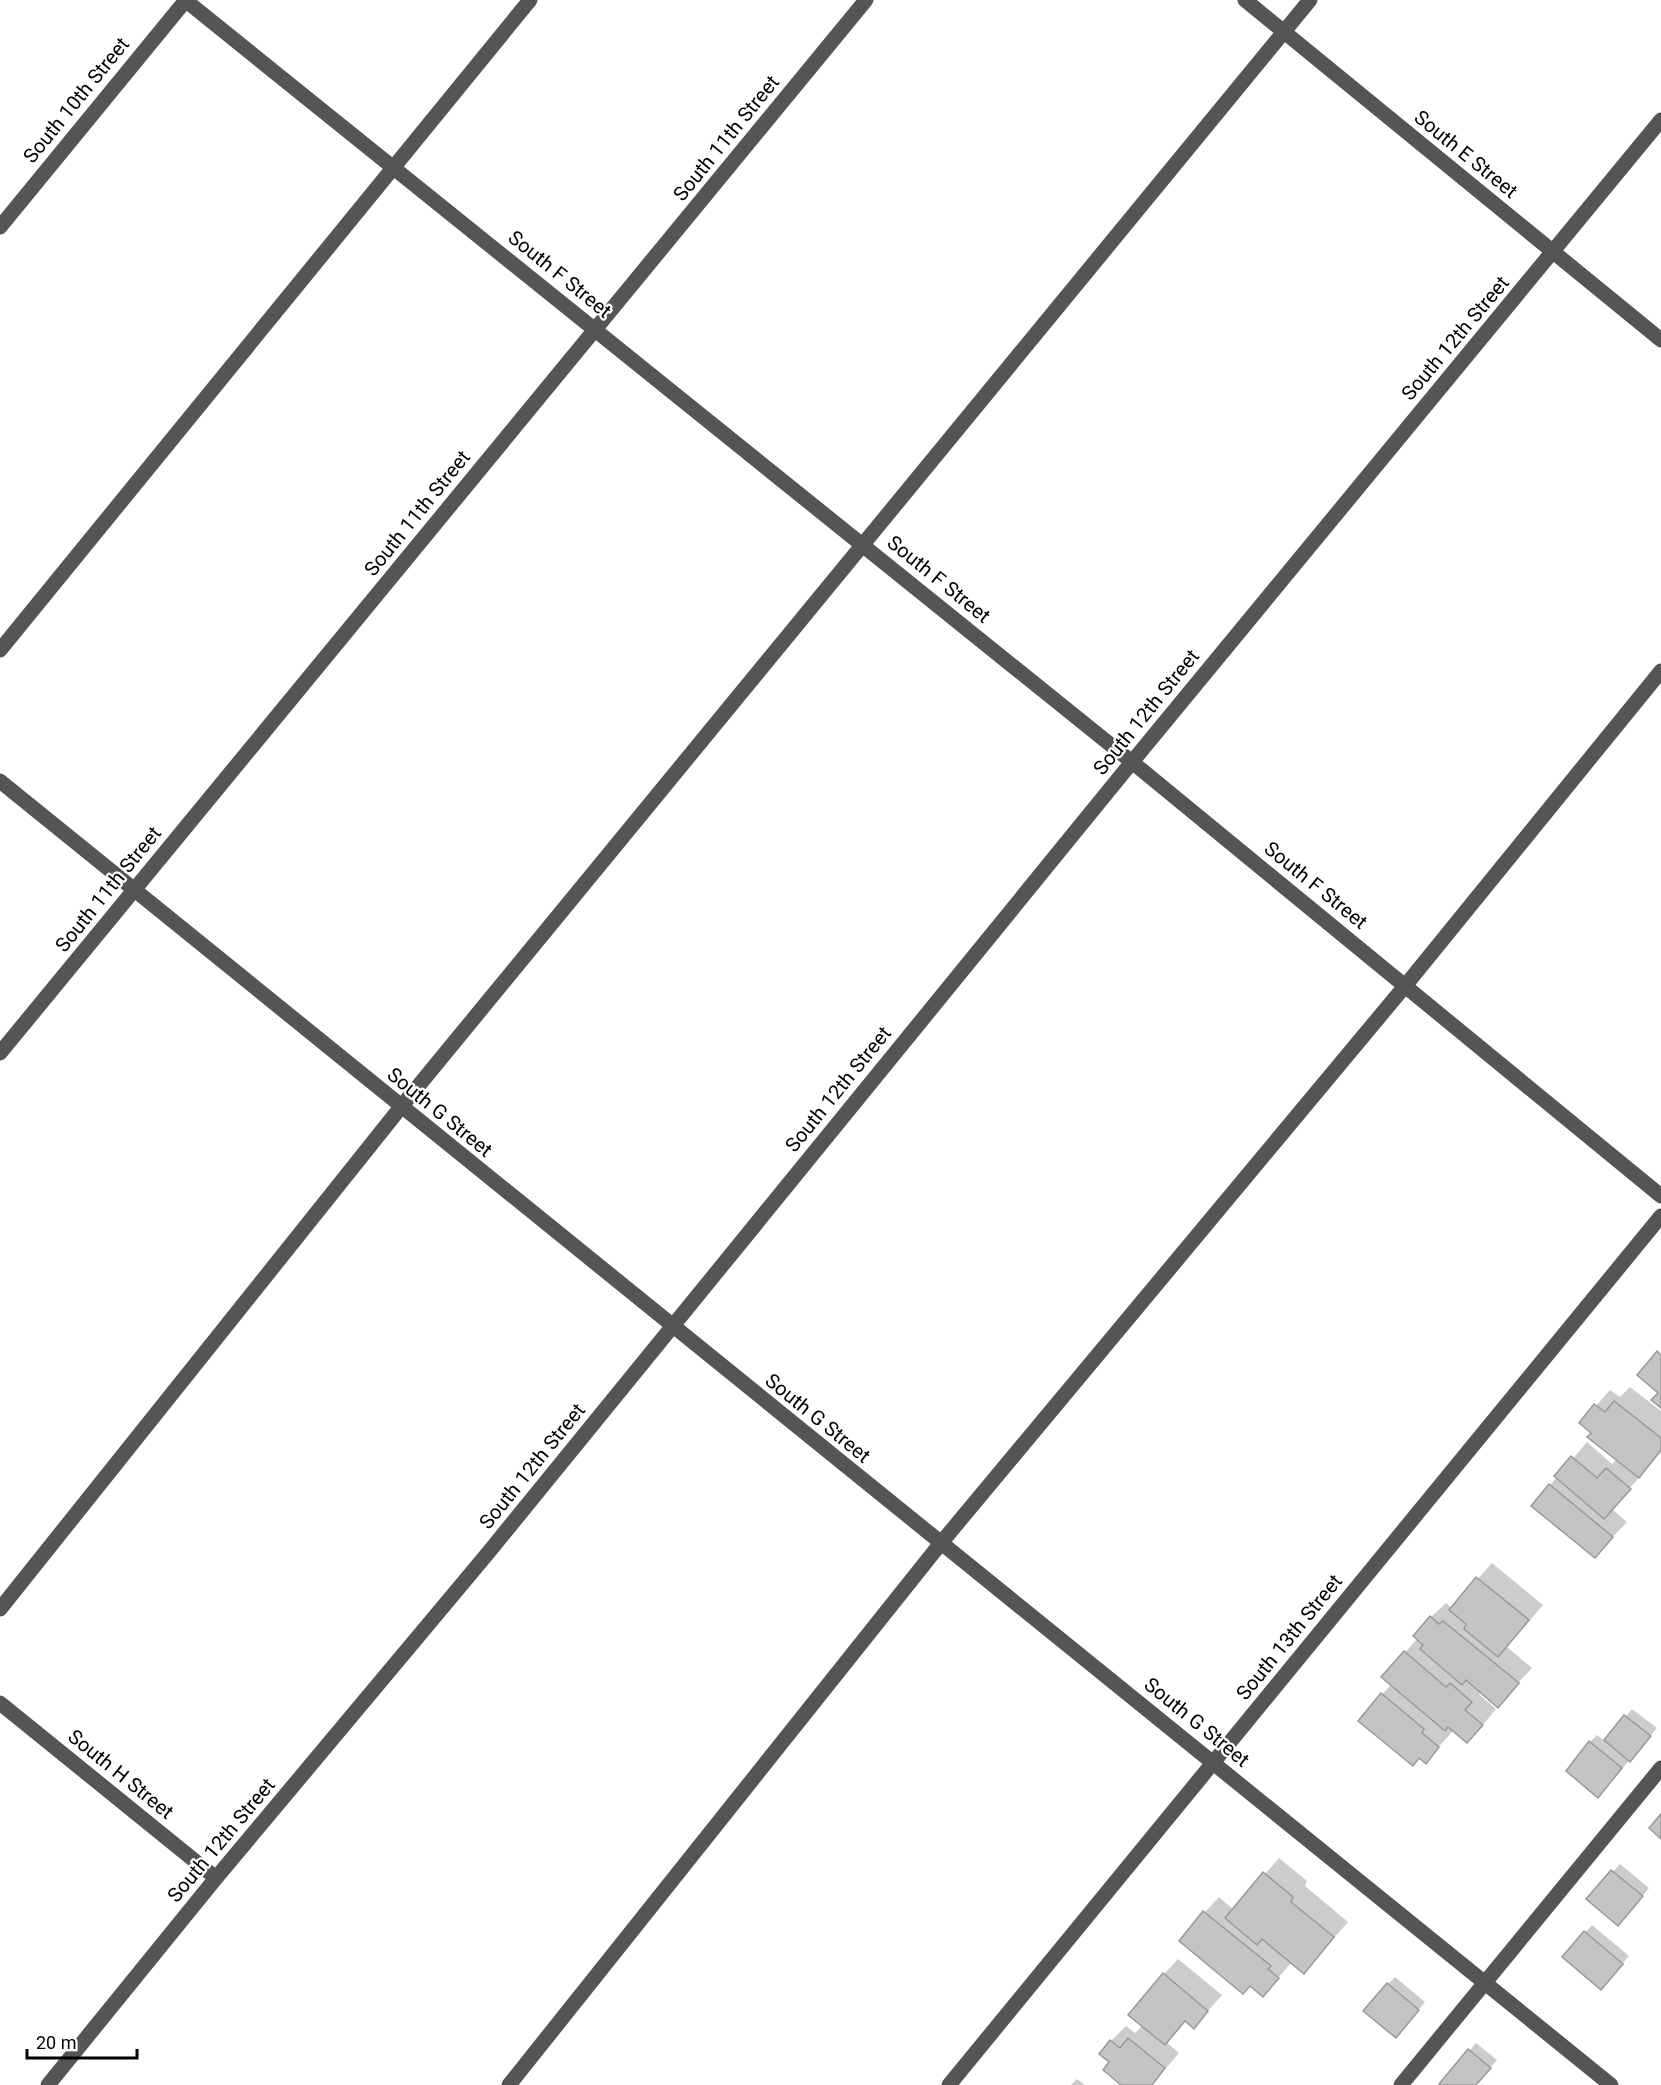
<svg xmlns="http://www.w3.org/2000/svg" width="1661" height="2085" viewBox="0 0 1661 2085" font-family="Roboto,sans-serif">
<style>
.shadow{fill:#0003}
.building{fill:#c4c4c4;stroke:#999;stroke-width:1.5}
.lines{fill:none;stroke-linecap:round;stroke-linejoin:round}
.minor{stroke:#555;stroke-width:15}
.labels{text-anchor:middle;stroke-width:4.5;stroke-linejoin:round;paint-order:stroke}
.street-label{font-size:20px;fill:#000;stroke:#fff}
</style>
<rect width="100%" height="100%" fill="#fff"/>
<g class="shadow">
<path d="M1630,1387L1661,1411V1452L1612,1509L1627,1522L1595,1556L1533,1505L1587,1442L1612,1464L1617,1459L1581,1423L1610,1390L1620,1397Z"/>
<path d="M1492,1563L1543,1605L1507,1647L1532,1668L1498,1705L1481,1692L1479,1694L1496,1709L1482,1726L1454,1730L1425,1762L1382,1694L1392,1684L1383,1677L1418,1638L1431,1617L1446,1603L1452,1608Z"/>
<path d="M1632,1709L1657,1728L1605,1789L1590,1742L1597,1735L1605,1741Z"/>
<path d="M1279,1858L1307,1881L1305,1886L1348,1922L1304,1972L1292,1962L1263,1995L1205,1912L1219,1897L1234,1910Z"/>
<path d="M1620,1864L1649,1888L1625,1917L1588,1899Z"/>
<path d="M1592,1925L1629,1956L1608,1981L1564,1957Z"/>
<path d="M1178,1959L1222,1995L1194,2027L1186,2021L1166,2042L1179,2053L1152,2085H1123L1111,2062V2041L1126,2026L1135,2033L1143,2025L1164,1974Z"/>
<path d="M1395,1977L1425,2002L1402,2029L1388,1984Z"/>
<path d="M1476,2043L1497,2060L1476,2085H1443L1442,2083Z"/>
<path d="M1077,2079L1085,2085H1071Z"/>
</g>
<g class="building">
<path d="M1657,1351L1661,1355V1408L1651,1400L1658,1393L1637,1375Z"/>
<path d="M1614,1401L1661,1438V1450L1639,1478L1587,1437L1591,1433L1579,1423L1594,1404L1605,1412Z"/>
<path d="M1571,1456L1597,1478L1606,1468L1631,1489L1604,1519L1554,1476Z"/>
<path d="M1549,1484L1613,1537L1595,1558L1531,1506Z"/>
<path d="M1476,1577L1529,1620L1498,1657L1464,1629L1466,1624L1449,1610Z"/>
<path d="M1430,1616L1439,1624L1443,1621L1519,1683L1498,1708L1466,1680L1462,1685L1420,1649L1423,1645L1413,1636Z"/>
<path d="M1404,1651L1446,1687L1450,1683L1472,1702L1465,1710L1483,1725L1467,1743L1448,1727L1445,1731L1381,1677Z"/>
<path d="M1381,1693L1424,1729L1422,1733L1439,1747L1426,1764L1419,1758L1413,1766L1358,1721Z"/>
<path d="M1624,1715L1651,1736L1630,1762L1604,1740Z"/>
<path d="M1589,1741L1622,1768L1598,1798L1566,1771Z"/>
<path d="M1661,1814V1839L1649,1828Z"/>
<path d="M1611,1870L1643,1896L1618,1926L1586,1899Z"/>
<path d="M1263,1872L1293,1897L1291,1902L1334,1937L1304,1974L1262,1939L1257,1945L1225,1918Z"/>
<path d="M1203,1911L1271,1966L1268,1969L1279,1978L1263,1997L1250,1986L1243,1994L1179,1941Z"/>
<path d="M1584,1931L1623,1964L1601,1990L1562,1957Z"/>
<path d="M1163,1973L1208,2011L1194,2029L1185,2021L1165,2045L1128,2015Z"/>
<path d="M1387,1983L1419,2010L1396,2038L1363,2011Z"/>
<path d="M1128,2038L1165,2068L1152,2085H1121L1103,2070L1109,2062L1099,2054L1110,2040L1120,2048Z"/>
<path d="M1468,2049L1491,2068L1476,2085H1441L1439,2084Z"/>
</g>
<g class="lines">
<g class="minor">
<path d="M185,0L1132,762L1661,1196"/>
<path d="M1245,0L1661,340"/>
<path d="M0,227L186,0"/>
<path d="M0,650L530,0"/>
<path d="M0,781L1611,2085"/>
<path d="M0,1053L866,0"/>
<path d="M0,1609L401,1107L1310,0"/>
<path d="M0,1703L216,1878"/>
<path d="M48,2085L216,1878L488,1553L1132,762L1661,120"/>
<path d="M509,2085L941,1543L1405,986L1661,671"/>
<path d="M949,2085L1661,1216"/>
<path d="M1401,2085L1661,1768"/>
</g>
</g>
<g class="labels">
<g class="street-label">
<text transform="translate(76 100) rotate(-51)" y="7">South 10th Street</text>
<text transform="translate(726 138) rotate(-51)" y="7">South 11th Street</text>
<text transform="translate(1466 154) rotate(39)" y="7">South E Street</text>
<text transform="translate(560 274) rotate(39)" y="7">South F Street</text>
<text transform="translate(1455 338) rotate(-50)" y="7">South 12th Street</text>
<text transform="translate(417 513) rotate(-51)" y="7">South 11th Street</text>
<text transform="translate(939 579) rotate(39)" y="7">South F Street</text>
<text transform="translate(1146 712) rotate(-51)" y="7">South 12th Street</text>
<text transform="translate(1316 885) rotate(39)" y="7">South F Street</text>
<text transform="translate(108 889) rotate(-51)" y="7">South 11th Street</text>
<text transform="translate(838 1089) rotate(-51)" y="7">South 12th Street</text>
<text transform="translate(440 1112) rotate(39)" y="7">South G Street</text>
<text transform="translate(818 1418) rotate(39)" y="7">South G Street</text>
<text transform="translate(532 1466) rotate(-51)" y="7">South 12th Street</text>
<text transform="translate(1289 1637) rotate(-51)" y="7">South 13th Street</text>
<text transform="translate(1197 1722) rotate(39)" y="7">South G Street</text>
<text transform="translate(121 1774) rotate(39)" y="7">South H Street</text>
<text transform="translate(221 1840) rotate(-50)" y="7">South 12th Street</text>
</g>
</g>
<path d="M27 2049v9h110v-9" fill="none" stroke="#000000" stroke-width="3"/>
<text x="36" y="2049" font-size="18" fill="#000000" stroke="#ffffff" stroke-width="4.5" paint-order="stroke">20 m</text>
</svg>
